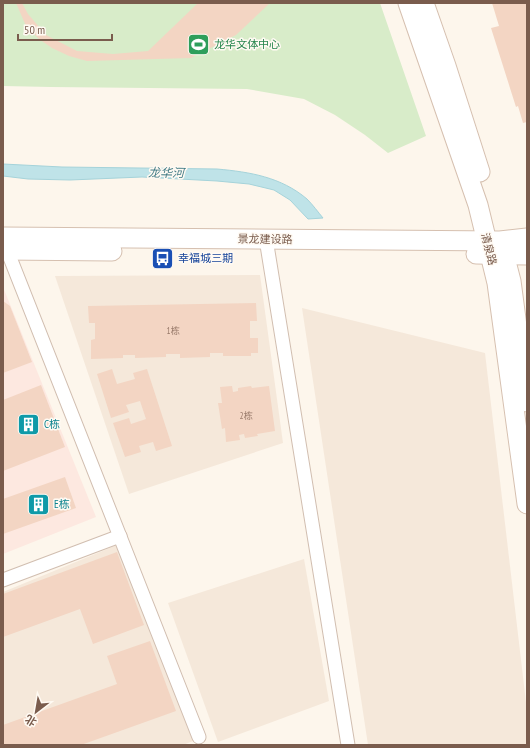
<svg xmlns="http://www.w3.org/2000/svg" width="530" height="748" viewBox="0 0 530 748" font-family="'PT Sans Narrow','Noto Sans SC',sans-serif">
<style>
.residential{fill:#f5e8da}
.commercial{fill:#fde8e0}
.green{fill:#d8ecc9}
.water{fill:#bfe3e8;stroke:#a5d3da}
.building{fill:#f3d5c3}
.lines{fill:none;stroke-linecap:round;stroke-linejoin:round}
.minor-casing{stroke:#d1beb0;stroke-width:15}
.secondary-casing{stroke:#d6c0b0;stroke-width:21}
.minor{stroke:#fff;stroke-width:13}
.secondary{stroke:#fff;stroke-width:19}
.labels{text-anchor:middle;stroke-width:3;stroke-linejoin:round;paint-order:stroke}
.number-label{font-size:9px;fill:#987a6a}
.leisure-label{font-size:11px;fill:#27864d;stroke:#fffaf3;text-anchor:start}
.street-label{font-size:11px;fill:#7a5c4d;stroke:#fffaf3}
.transit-label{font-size:11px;fill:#164399;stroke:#fffaf3;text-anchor:start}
.culture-label{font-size:11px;fill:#0d838f;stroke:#fffaf3;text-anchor:start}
.water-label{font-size:12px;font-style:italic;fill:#437c86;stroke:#fffaf3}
</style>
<rect width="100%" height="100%" fill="#fdf6ec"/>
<g class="residential">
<path d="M260,275L283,443L129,494L55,276Z"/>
<path d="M302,308L485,353L527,711V745H368Z"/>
<path d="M117,545L198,739L183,745H3V592Z"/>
<path d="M304,559L329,701L218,742L168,603Z"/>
</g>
<path class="commercial" d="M3,287L96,517L3,554Z"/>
<path class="green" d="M3,3H380L426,136L388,153L365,135L335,115L304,99L247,89L51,87L3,86Z"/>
<path class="water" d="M3,164L62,167L217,169C250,172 281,177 307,199C313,205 318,212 323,218L308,219L290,200L274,190L249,184L217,181L142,177L70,180L28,179L3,176Z"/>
<g class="building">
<path d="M16,3H22L28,14L46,35L77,51L113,54L148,51L198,3H270L236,35L191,58L87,61L69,56L52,48L39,39L26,26Z"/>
<path d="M492,3H527V122L523,123L518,106L516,107L491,28L499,26Z"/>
<path d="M3,301L10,306L32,362L3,373Z"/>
<path d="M256,303L257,321H250V338H258V353H251V356H223V353H210V357L180,358V354H166V357L135,358V355H123V358L91,359V340L95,339V323H89L88,306Z"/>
<path d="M112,369L117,384L135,379L133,373L147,369L172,446L156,451L153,442L139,446L141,452L125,457L113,423L129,418L131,424L146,419L140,401L126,405L129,412L111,418L97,374Z"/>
<path d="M41,385L65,447L3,471V400Z"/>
<path d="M232,386L233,392L238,391V388L251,386L252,388L269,386L275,431L257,434L258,436L245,438L244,434L239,435L240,440L226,442L225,428L222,429L218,403H222L220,387Z"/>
<path d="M65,477L76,508L3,534V499Z"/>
<path d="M117,552L144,625L93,644L80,609L3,637V594Z"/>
<path d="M150,641L176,711L81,745H3V725L117,684L107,656Z"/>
</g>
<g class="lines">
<defs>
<g id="minor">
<path d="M266,239L348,745"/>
<path d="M7,250L199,737"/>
<path d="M3,580L120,536"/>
</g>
<g id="secondary">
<path d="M408,3L478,205L497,283L527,504"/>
<path d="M424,3L446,66L480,172"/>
<path d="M3,237L500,241L527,238"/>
<path d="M501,242L511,281L527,402"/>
<path d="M3,250L112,251"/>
<path d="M476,254L527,255"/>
</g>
</defs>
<use href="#minor" class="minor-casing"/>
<use href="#secondary" class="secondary-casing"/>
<use href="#minor" class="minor"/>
<use href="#secondary" class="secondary"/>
</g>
<defs>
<symbol id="stadium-square" viewBox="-11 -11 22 22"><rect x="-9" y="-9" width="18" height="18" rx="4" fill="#2e9e5b" stroke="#fffaf3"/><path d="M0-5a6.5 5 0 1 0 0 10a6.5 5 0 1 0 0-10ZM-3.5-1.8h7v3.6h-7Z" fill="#fff"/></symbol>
<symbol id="bus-square" viewBox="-11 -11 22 22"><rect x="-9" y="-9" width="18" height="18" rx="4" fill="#1a4fb4" stroke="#fffaf3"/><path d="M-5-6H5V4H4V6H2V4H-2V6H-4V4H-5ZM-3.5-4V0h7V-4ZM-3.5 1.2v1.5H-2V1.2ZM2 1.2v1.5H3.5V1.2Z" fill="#fff"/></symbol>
<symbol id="building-square" viewBox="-11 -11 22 22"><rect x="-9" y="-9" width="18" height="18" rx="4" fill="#0f9aa8" stroke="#fffaf3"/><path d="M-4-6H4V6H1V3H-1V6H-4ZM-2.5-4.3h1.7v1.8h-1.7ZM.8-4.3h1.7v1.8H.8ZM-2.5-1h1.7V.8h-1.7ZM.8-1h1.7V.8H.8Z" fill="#fff"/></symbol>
</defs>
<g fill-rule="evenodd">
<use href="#stadium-square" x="186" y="32" width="25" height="25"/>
<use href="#bus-square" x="150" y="246" width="25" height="25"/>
<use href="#building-square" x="16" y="412" width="25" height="25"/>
<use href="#building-square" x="26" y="492" width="25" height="25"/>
</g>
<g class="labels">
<g class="number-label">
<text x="173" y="334">1栋</text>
<text x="246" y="419">2栋</text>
</g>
<g class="leisure-label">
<text x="214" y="48">龙华文体中心</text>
</g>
<g class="street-label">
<text transform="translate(265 239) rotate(1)" y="4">景龙建设路</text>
<text transform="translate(489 249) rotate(76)" y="4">清泉路</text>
</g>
<g class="transit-label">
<text x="178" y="262">幸福城三期</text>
</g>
<g class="culture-label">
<text x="44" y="428">C栋</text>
<text x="54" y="508">E栋</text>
</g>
<g class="water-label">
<text transform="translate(166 173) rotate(1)" y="4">龙华河</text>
</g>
</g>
<rect width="530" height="748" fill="none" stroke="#7a5c4d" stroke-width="8"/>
<g transform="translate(36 712) rotate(211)" stroke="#fffaf3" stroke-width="3" paint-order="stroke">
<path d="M0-3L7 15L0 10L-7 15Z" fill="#7a5c4d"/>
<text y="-6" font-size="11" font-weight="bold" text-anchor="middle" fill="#7a5c4d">北</text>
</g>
<path d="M18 34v6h94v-6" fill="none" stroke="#7a5c4d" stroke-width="2"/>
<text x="24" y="34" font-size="12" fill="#7a5c4d" stroke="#fffaf3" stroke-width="3" paint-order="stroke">50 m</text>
</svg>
